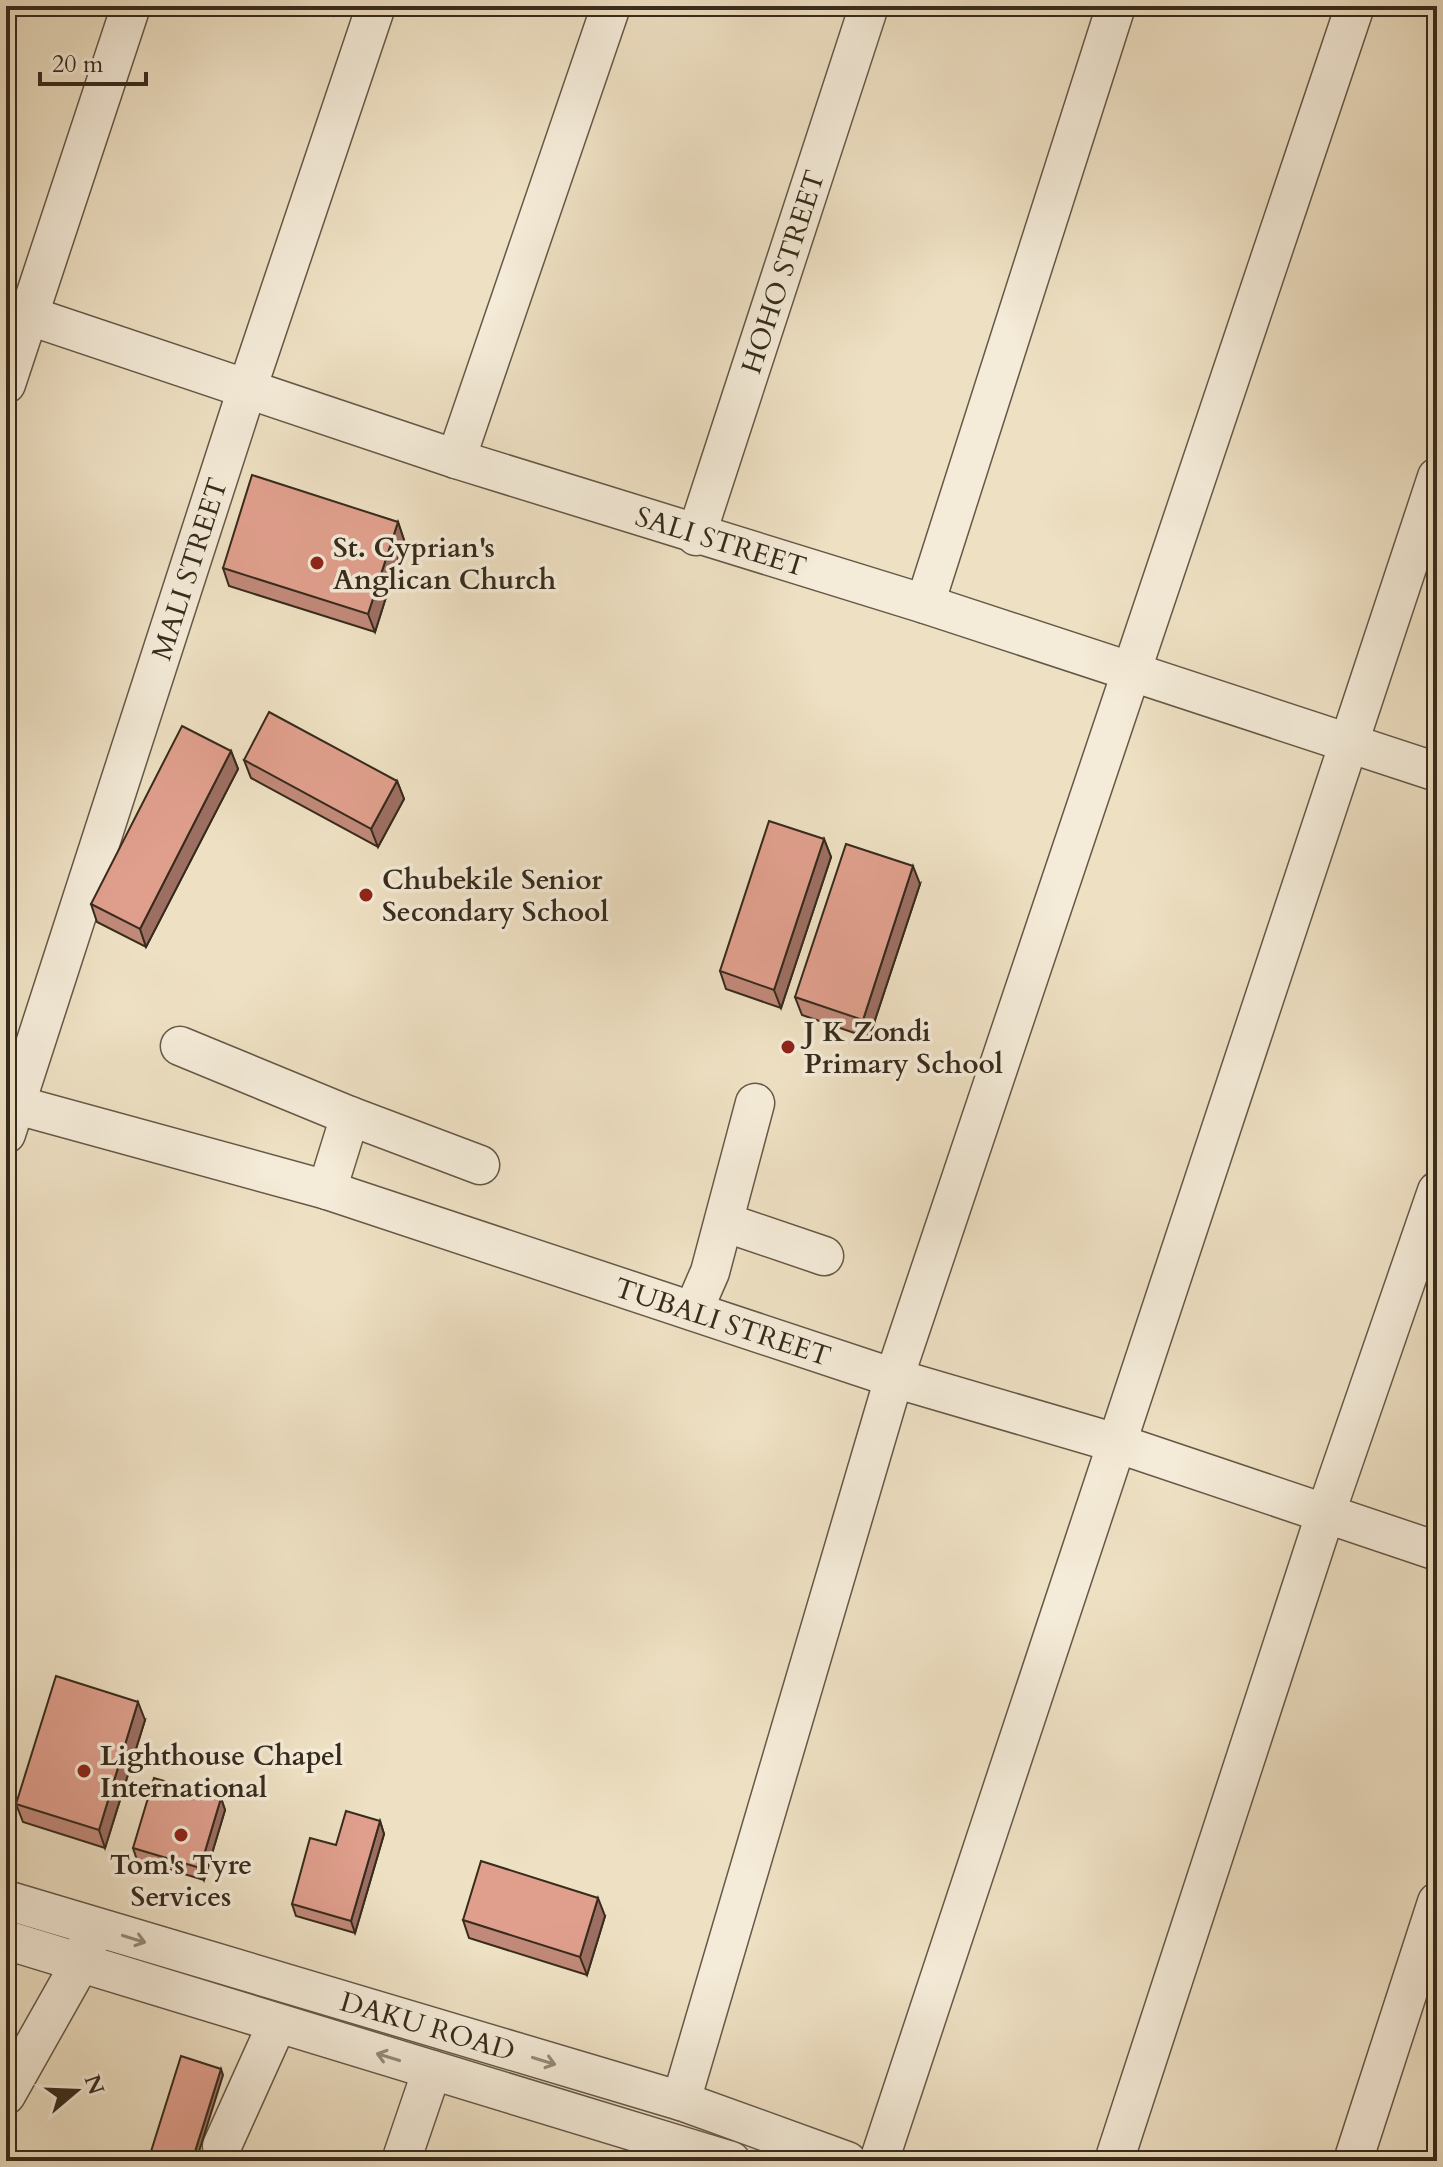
<svg xmlns="http://www.w3.org/2000/svg" width="1443" height="2167" viewBox="0 0 1443 2167" font-family="Cardo,serif">
<style>
.lines{fill:none;stroke-linecap:round;stroke-linejoin:round}
.minor-casing{stroke:#655846;stroke-width:41}
.path{stroke:#372b1c;stroke-width:5;stroke-dasharray:2 4;stroke-linecap:butt}
.minor{stroke:#f4ebd8;stroke-width:38}
.wall{fill:#c18979;stroke:#372b1c;stroke-width:2}
.shaded-wall{fill:#9d6f63;stroke:#372b1c;stroke-width:2}
.building{fill:#e09f8d;stroke:#372b1c;stroke-width:2}
.oneway{stroke:#968b7a}
.poi-dot{fill:#8f2418;stroke:#f4ebd8;stroke-width:3}
.labels{text-anchor:middle;stroke-width:7;stroke-linejoin:round;paint-order:stroke}
.street-label{font-size:28px;fill:#372b1c;stroke:#f4ebd8}
.poi-label{font-size:28px;font-weight:bold;fill:#372b1c;stroke:#f4ebd8;text-anchor:start}
</style>
<rect width="100%" height="100%" fill="#eee0c3"/>
<filter id="stains"><feTurbulence type="fractalNoise" baseFrequency=".0025" numOctaves="4"/><feColorMatrix values="0 0 0 0 .2 0 0 0 0 .09 0 0 0 0 .02 0 0 0 .5 -.17"/></filter>
<radialGradient id="worn" r=".72"><stop offset=".6" stop-color="#630" stop-opacity="0"/><stop offset="1" stop-color="#630" stop-opacity=".3"/></radialGradient>
<g class="lines">
<defs>
<g id="minor">
<path id="s1" d="M6,308L456,459L925,604L1437,772"/>
<path d="M6,384L131,6"/>
<path d="M456,459L611,6"/>
<path id="s2" d="M696,536L869,6"/>
<path d="M925,604L1116,6"/>
<path d="M180,1046L350,1116L480,1165"/>
<path id="s3" d="M6,1102L327,1190L894,1378L1116,1443L1437,1551"/>
<path id="s4" d="M6,1134L247,389L376,6"/>
<path d="M327,1190L350,1116"/>
<path d="M724,1222L824,1256"/>
<path d="M693,1311L710,1272L755,1103"/>
<path id="s5" d="M6,1900L681,2101L847,2161"/>
<path d="M6,1940L731,2161"/>
<path d="M6,2095L81,1962L89,1941"/>
<path d="M681,2101L894,1378L1355,6"/>
<path d="M222,2146L277,2024"/>
<path d="M401,2161L432,2070"/>
<path d="M879,2161L1437,477"/>
<path d="M1114,2161L1325,1515L1437,1191"/>
<path d="M1353,2161L1437,1902"/>
</g>
</defs>
<use href="#minor" class="minor-casing"/>
<path class="path" d="M305,6L334,15"/>
<use href="#minor" class="minor"/>
</g>
<g class="wall">
<path d="M398,522L404,540L375,632L229,586L223,568Z"/>
<path d="M231,751L238,769L146,947L97,922L91,904Z"/>
<path d="M244,760L397,781L404,799L378,847L251,778Z"/>
<path d="M824,839L831,857L781,1008L726,989L720,971Z"/>
<path d="M920,884L869,1038L802,1015L795,997Z"/>
<path d="M145,1720L105,1848L23,1822L16,1804Z"/>
<path d="M221,1798L225,1810L204,1880L137,1860L133,1848Z"/>
<path d="M380,1821L384,1834L355,1933L296,1916L292,1904L336,1845Z"/>
<path d="M605,1916L587,1975L469,1938L463,1920Z"/>
</g>
<g class="shaded-wall">
<path d="M398,522L404,540L375,632L368,614Z"/>
<path d="M231,751L238,769L146,947L140,929Z"/>
<path d="M397,781L404,799L378,847L371,829Z"/>
<path d="M824,839L831,857L781,1008L774,990Z"/>
<path d="M913,866L920,884L869,1038L863,1020Z"/>
<path d="M138,1702L145,1720L105,1848L99,1830Z"/>
<path d="M221,1798L225,1810L204,1880L200,1868Z"/>
<path d="M380,1821L384,1834L355,1933L351,1921Z"/>
<path d="M598,1898L605,1916L587,1975L580,1957Z"/>
<path d="M221,2069L223,2075L196,2161H192Z"/>
</g>
<g class="building">
<path d="M252,475L398,522L368,614L223,568Z"/>
<path d="M269,712L397,781L371,829L244,760Z"/>
<path d="M182,726L231,751L140,929L91,904Z"/>
<path d="M769,821L824,839L774,990L720,971Z"/>
<path d="M846,844L913,866L863,1020L795,997Z"/>
<path d="M56,1676L138,1702L99,1830L16,1804Z"/>
<path d="M154,1778L221,1798L200,1868L133,1848Z"/>
<path d="M346,1811L380,1821L351,1921L292,1904L310,1838L336,1845Z"/>
<path d="M481,1861L598,1898L580,1957L463,1920Z"/>
<path d="M181,2056L221,2069L192,2161H148Z"/>
</g>
<defs><path id="oneway-shaft" d="M-6 0H5M1.5-3L5.5 0L1.5 3" fill="none" stroke-width="1.6" stroke-linecap="round" stroke-linejoin="round" transform="scale(2)"/></defs>
<g class="oneway">
<use href="#oneway-shaft" transform="translate(134 1939) rotate(17)"/>
<use href="#oneway-shaft" transform="translate(388 2057) rotate(-163)"/>
<use href="#oneway-shaft" transform="translate(544 2061) rotate(17)"/>
</g>
<g class="poi-dot">
<circle cx="317" cy="563" r="8"/>
<circle cx="366" cy="895" r="8"/>
<circle cx="788" cy="1047" r="8"/>
<circle cx="84" cy="1771" r="8"/>
<circle cx="181" cy="1835" r="8"/>
</g>
<g class="labels">
<g class="street-label">
<text dy="10" stroke="none"><textPath href="#s2" startOffset="278">HOHO STREET</textPath></text>
<text dy="10" stroke="none"><textPath href="#s1" startOffset="752">SALI STREET</textPath></text>
<text dy="10" stroke="none"><textPath href="#s4" startOffset="594">MALI STREET</textPath></text>
<text dy="10" stroke="none"><textPath href="#s3" startOffset="750">TUBALI STREET</textPath></text>
<text dy="10" stroke="none"><textPath href="#s5" startOffset="440">DAKU ROAD</textPath></text>
</g>
<g class="poi-label">
<text x="333" y="557">St. Cyprian's<tspan x="333" dy="32">Anglican Church</tspan></text>
<text x="382" y="889">Chubekile Senior<tspan x="382" dy="32">Secondary School</tspan></text>
<text x="804" y="1041">J K Zondi<tspan x="804" dy="32">Primary School</tspan></text>
<text x="100" y="1765">Lighthouse Chapel<tspan x="100" dy="32">International</tspan></text>
<text x="181" y="1874" text-anchor="middle">Tom's Tyre<tspan x="181" dy="32">Services</tspan></text>
</g>
</g>
<rect width="1443" height="2167" fill="none" stroke="#eee0c3" stroke-width="32"/>
<rect x="8" y="8" width="1427" height="2151" fill="none" stroke="#372b1c" stroke-width="4"/>
<rect x="16" y="16" width="1411" height="2135" fill="none" stroke="#372b1c" stroke-width="2"/>
<g transform="translate(76 2091) rotate(71)" stroke="#f4ebd8" stroke-width="6" paint-order="stroke">
<path d="M0-6L14 30L0 20L-14 30Z" fill="#372b1c"/>
<text y="-12" font-size="22" font-weight="bold" text-anchor="middle" fill="#372b1c">N</text>
</g>
<path d="M40 72v12h106v-12" fill="none" stroke="#372b1c" stroke-width="4"/>
<text x="52" y="72" font-size="24" fill="#372b1c" stroke="#f4ebd8" stroke-width="6" paint-order="stroke">20 m</text>
<rect width="100%" height="100%" filter="url(#stains)"/>
<rect width="100%" height="100%" fill="url(#worn)"/>
</svg>
